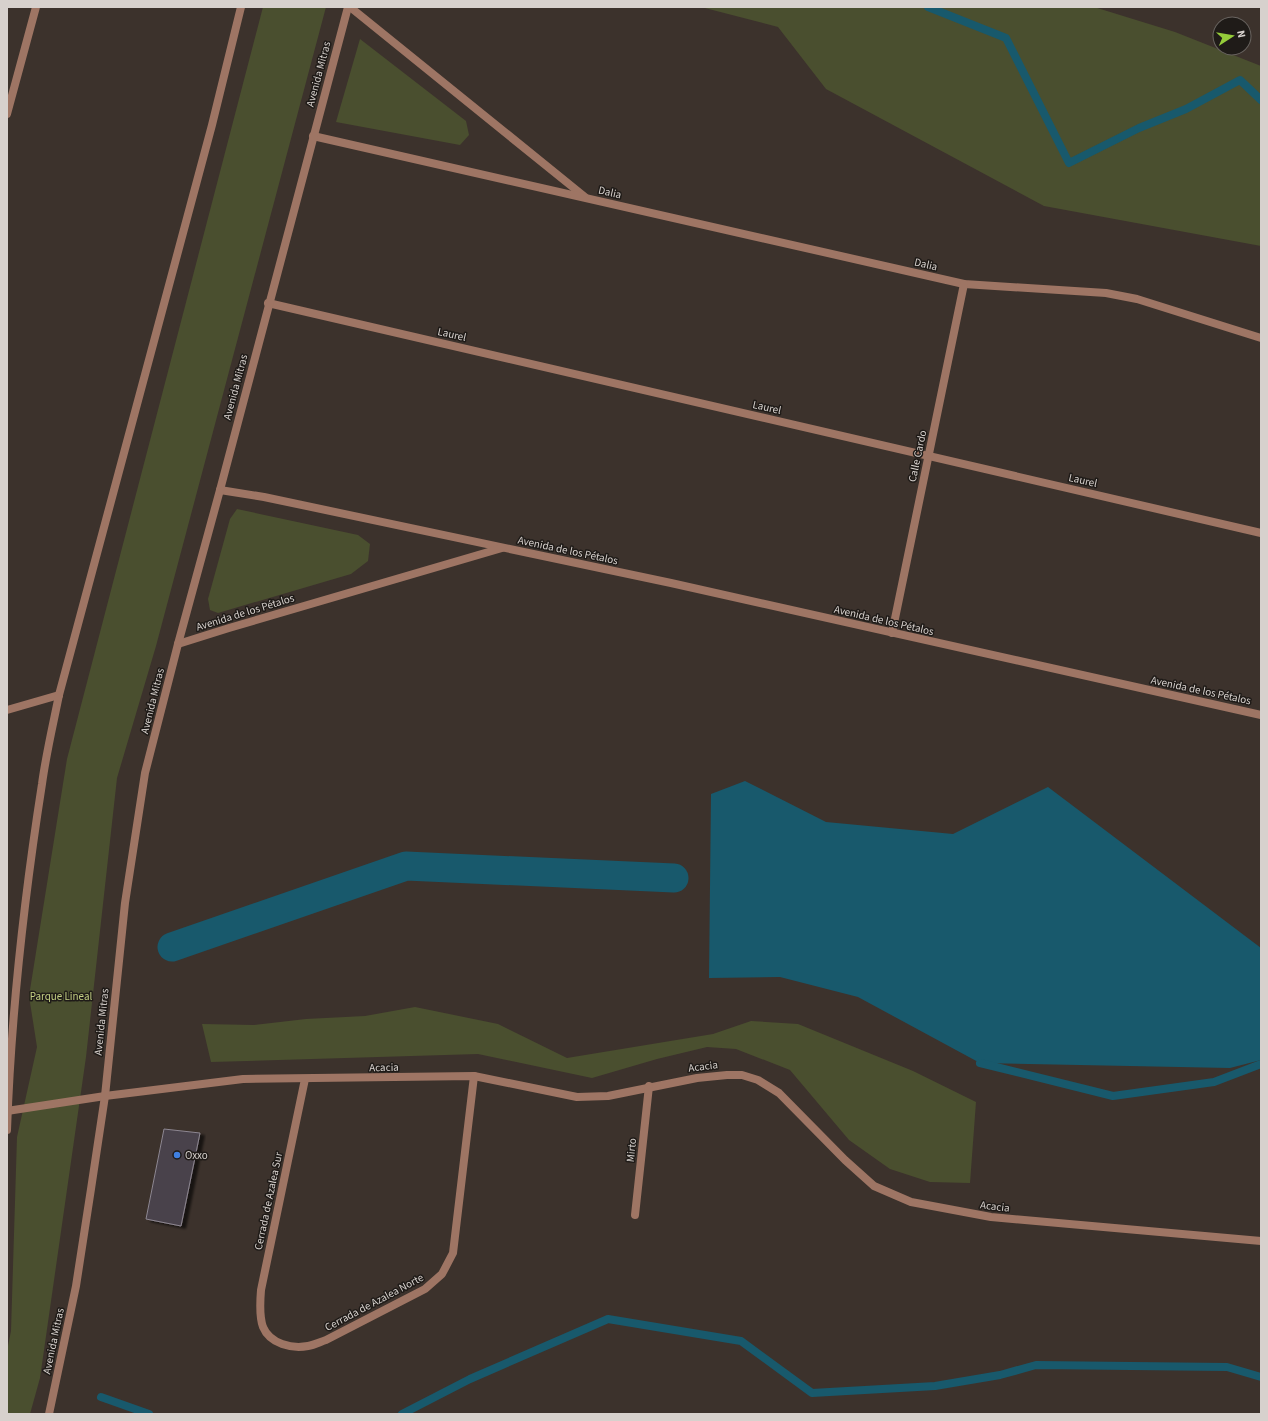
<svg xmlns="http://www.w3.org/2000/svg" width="1268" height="1421" viewBox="0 0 1268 1421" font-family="'Source Sans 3',sans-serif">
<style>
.green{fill:#4a4f2f}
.water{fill:#18596c}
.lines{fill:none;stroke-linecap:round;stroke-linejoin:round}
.stream{stroke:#18596c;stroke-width:8}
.canal{stroke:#18596c;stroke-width:29}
.building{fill:#49434c;stroke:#8d8691;filter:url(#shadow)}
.minor{stroke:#9e7564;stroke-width:8}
.tertiary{stroke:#9e7564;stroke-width:8}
.shop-dot{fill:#3f7fe0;stroke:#1f1b18;stroke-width:1.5}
.labels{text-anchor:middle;stroke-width:3;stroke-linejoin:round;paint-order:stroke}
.street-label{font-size:11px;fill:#d7d1cd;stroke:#1f1b18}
.park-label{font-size:11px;fill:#c3cf83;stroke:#1f1b18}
.poi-label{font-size:11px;fill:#d7d1cd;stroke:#1f1b18;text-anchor:start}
</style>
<defs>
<filter id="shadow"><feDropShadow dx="4.5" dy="2.5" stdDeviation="1" flood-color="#0009"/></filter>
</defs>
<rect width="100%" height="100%" fill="#3c322c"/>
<g class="green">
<path d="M263,7H326L156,646L117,778L86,1057L40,1378L30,1414H7V1351L11,1331L17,1137L37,1047L29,996L67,759Z"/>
<path d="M701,7H1094L1175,32L1261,66V246L1044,206L826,89L778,27Z"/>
<path d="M360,39L466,121L469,135L460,145L336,122Z"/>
<path d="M237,509L358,535L370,544L368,561L351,574L218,613L210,610L208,599L230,519Z"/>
<path d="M415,1007L498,1024L567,1058L713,1034L751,1021L798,1024L913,1071L976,1102L970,1183L930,1182L890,1169L849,1140L790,1070L736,1049L707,1047L657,1059L592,1078L478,1054L211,1062L202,1024L254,1025L306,1019L365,1016Z"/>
</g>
<path class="water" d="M745,781L826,822L953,834L1048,787L1261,948V1060L1230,1068L980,1063L858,997L780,977L709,978L711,794Z"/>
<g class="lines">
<g class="stream">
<path d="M928,7L1006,38L1069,163L1139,128L1186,109L1240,80L1261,100"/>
<path d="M980,1063L1113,1096L1214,1082L1261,1064"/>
<path d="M101,1397L149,1414"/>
<path d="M402,1414L470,1379L608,1319L741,1341L812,1393L935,1386L1000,1375L1036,1365L1227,1367L1261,1377"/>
</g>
<path class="canal" d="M172,947L406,866L674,878"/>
</g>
<path class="building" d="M164,1129L200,1133L181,1226L146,1219Z"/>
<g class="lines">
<g class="minor">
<path d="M350,7L585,197"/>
<path d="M7,114L36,7"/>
<path d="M313,136L964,284L1106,293L1137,299L1261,338"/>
<path d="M268,303L1261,533"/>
<path d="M220,490L264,497L671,583L1261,715"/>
<path d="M892,633L964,284"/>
<path d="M178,644L229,628L502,548"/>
<path d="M7,710L59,695"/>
<path d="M305,1079L261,1290C260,1302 259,1316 263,1327C270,1344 292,1349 308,1346C314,1345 320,1342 326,1340L425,1289L442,1274L453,1253L474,1076"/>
<path d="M7,1111L105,1096L243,1079L474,1076L577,1097L608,1096L697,1078L727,1075H742L758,1080L779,1093L845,1160L874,1186L911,1202L991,1217L1261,1241"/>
<path d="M635,1215L649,1086"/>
</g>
<g class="tertiary">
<path d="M7,1130C11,1014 24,899 42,784C46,754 53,725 59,695L212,125L241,7"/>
<path d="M49,1414L76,1286L91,1189L105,1096L125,903L145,773L178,644L220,490L348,7"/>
</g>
</g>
<circle class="shop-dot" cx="177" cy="1155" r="4"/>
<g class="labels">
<g class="street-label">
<text transform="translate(318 74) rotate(-75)" y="4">Avenida Mitras</text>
<text transform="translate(610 192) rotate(13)" y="4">Dalia</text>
<text transform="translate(926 264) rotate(13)" y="4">Dalia</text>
<text transform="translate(452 334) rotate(13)" y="4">Laurel</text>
<text transform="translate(235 387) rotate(-75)" y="4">Avenida Mitras</text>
<text transform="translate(767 407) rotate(13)" y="4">Laurel</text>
<text transform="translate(917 456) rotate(-78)" y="4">Calle Cardo</text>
<text transform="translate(1083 480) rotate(13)" y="4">Laurel</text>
<text transform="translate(568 550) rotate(12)" y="4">Avenida de los Pétalos</text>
<text transform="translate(245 612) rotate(-17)" y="4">Avenida de los Pétalos</text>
<text transform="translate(884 620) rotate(13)" y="4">Avenida de los Pétalos</text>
<text transform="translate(1201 690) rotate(12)" y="4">Avenida de los Pétalos</text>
<text transform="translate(152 701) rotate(-76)" y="4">Avenida Mitras</text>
<text transform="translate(101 1022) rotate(-84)" y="4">Avenida Mitras</text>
<text transform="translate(703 1066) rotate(-7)" y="4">Acacia</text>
<text transform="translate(384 1067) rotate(-1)" y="4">Acacia</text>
<text transform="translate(631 1150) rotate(-84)" y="4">Mirto</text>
<text transform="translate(268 1201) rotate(-78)" y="4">Cerrada de Azalea Sur</text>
<text transform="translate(995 1206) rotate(7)" y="4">Acacia</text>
<text transform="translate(374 1302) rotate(-28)" y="4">Cerrada de Azalea Norte</text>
<text transform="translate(53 1341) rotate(-78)" y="4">Avenida Mitras</text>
</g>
<g class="park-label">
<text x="61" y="1000">Parque Lineal</text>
</g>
<g class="poi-label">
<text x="185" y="1159">Oxxo</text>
</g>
</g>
<rect width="1268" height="1421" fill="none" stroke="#d7d1cd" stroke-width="16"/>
<g transform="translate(1232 36) rotate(78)"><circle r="19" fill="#1f1b18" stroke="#696460"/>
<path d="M0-3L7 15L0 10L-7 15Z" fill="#95cc3a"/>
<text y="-6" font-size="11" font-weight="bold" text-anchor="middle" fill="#d7d1cd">N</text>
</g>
</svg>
